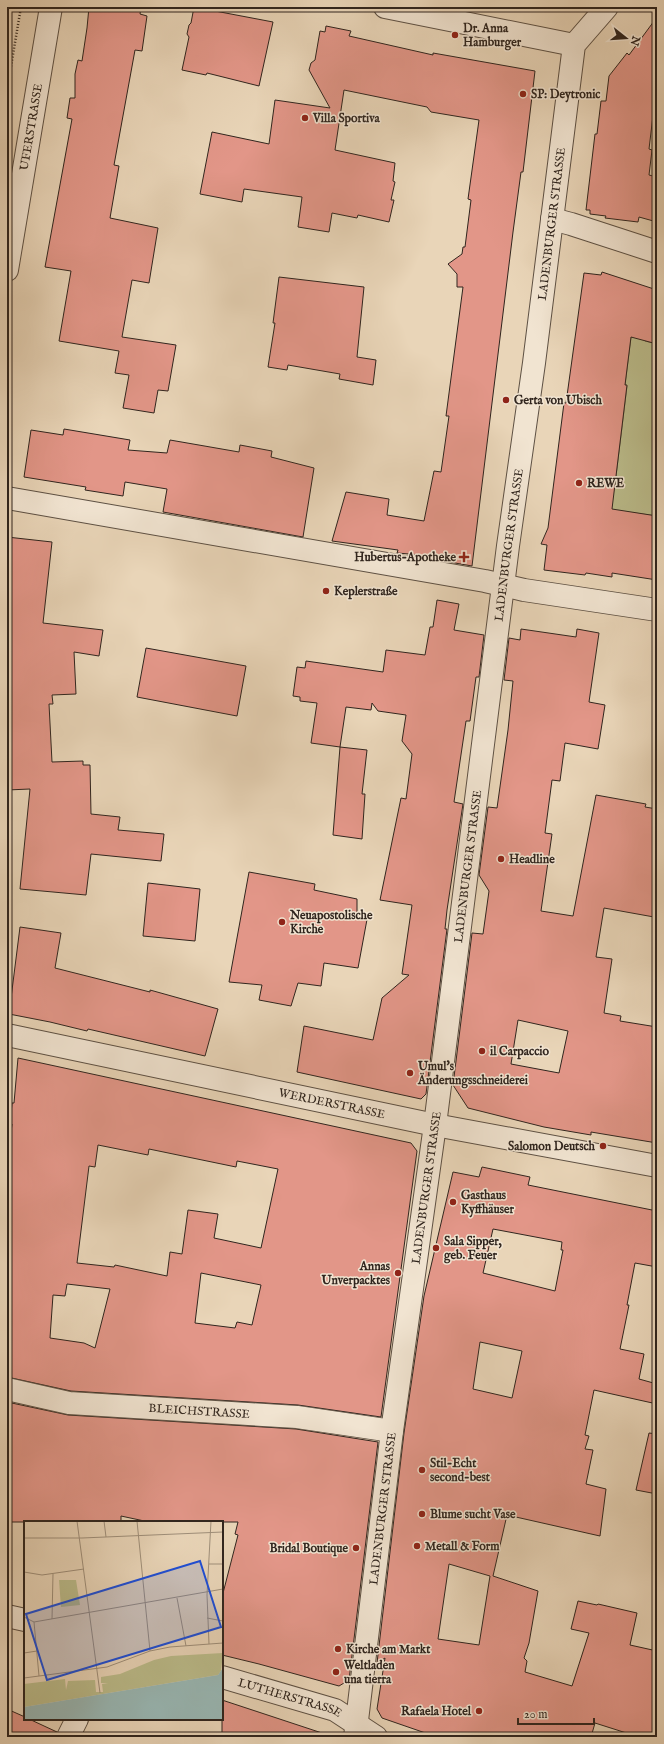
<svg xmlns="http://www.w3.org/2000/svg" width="664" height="1744" viewBox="0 0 664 1744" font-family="'IM FELL English',serif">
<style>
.green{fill:#bbbc8b;stroke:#767054}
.building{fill:#e29688;stroke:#30251e;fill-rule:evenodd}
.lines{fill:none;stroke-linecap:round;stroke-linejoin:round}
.minor-casing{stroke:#5e5144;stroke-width:24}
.path{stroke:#30251e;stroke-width:2.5;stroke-dasharray:1 2;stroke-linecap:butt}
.minor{stroke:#f1e4d1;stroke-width:22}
.poi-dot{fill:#8f2418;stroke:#f1e4d1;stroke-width:1.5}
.labels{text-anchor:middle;stroke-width:3;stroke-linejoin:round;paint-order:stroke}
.poi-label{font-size:12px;font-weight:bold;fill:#30251e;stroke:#f1e4d1;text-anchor:start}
.street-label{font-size:12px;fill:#30251e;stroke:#f1e4d1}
.inset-road{fill:none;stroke:#9f8f7a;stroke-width:1}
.view{fill:#1d4ed8;fill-opacity:0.15;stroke:#1d4ed8;stroke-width:2}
.inset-edge{fill:none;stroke:#30251e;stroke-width:2}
</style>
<rect width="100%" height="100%" fill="#e9d5b8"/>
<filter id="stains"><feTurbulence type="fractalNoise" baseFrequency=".005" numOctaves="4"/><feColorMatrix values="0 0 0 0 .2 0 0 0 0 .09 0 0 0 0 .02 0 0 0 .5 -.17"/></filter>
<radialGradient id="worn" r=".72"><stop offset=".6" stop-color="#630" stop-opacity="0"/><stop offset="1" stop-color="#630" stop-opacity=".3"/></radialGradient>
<path class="green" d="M631,337H646L645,341L657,344V516L635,513H599L616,476L627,386L625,385Z"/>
<g class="building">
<path d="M89,7H141L140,14L147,16L142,51L135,50L114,165L119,166L110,218L158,228L149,283L132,280L122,337L176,345L168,391L158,390L154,413L123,408L129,375L115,373L119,351L59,341L71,271L45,267L72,119L67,118L70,98H75V74L78,60L82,61L87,28Z"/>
<path d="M194,7L273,22L259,86L207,73L206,75L182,70L189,37L187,34L189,25L191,23Z"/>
<path d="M657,17V82L649,149L652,150L649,175L657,177V222L639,217L638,222L605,218L606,216L590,214V210H586L595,134H597L601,101H606L609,76L627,53L629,55Z"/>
<path d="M326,26L351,31L349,36L433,55V53L535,71L523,172H521L513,232L472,566L421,557V555L397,553L398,550L332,541L346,492L389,499L387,515L424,521L434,471L441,472L449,416H446L463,287H457V274L448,264L462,254L463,247H465L471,200L468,199L479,120L431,112L427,107L344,90L335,150L395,163L393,181L395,182L391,200H394L389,222L358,215L357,218L332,213L329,232L298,227L302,197L244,189L242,202L200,194L212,132L269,144L275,100L330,108L309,70L311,63L315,60L320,31L325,32Z"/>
<path d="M602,272L657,290V344L631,337L625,385H627L612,509L657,516V580L612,573V577L586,573L585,575L544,570L547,545L541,544L548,528L564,403H566L584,273L601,275Z"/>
<path d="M279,277L364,287L357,357L376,360L373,385L339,379L340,374L288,365L287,370L268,367L275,323H273Z"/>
<path d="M64,429L130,440L128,450L167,453L170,440L239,452L240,445L272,451L271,457L314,468L303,537L163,512L167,489L125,482L123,496L85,490L86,487L24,477L31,430L63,435Z"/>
<path d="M7,537L52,542L43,623L103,630L99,656L74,652L76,694L52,695L53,704H49L52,762L83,761V765H90L91,814L120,817L118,830L164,834L161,861L91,854L86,895L20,889L30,789L7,790Z"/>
<path d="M437,600L459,604L454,630L484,635L479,677H476L470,721H466L454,802L463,804L447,910L445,929H447L426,1094L421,1099L297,1072L304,1026L373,1040L382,998L409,975L402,974L412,905L380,900L401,798L406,799L412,754L402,741L406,715L378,711L372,703L371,710L346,707L340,747L311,743L317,703L300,701V697L293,696L297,667L305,668L306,661L383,672L386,650L425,655L430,627H433Z"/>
<path d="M521,629L576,637L577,629L599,633L589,702L605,705L598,749L565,743L560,781L552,780L545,833L552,834L541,911L573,916L596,795L646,804L645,807L657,809V903L654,917L604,908L596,957L612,959L604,1013L621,1016L620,1021L657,1027V1143L591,1132V1135L544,1127L468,1108L453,1085L472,933L483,934L489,891L479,875L488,807L497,808L508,730L513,681L504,680L509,638L520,640ZM518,1020L568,1031L559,1073L511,1064Z"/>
<path d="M146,648L246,666L237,716L137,697Z"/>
<path d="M340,747L367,750L362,794H365L362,839L333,835Z"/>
<path d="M249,872L315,884L314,890L357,899V913L368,914L358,968L324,963L321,986L298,983L291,1006L259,1000L262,985L229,982Z"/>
<path d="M148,883L200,889L195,941L143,936Z"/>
<path d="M20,927L61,933L55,968L150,992V990L218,1009L205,1056L88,1029L87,1031L50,1022L9,1014Z"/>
<path d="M18,1058L411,1143L417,1151L381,1417L298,1405L71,1391L7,1377V1165L12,1124H10L12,1103H14ZM98,1145L148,1155L149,1149L236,1167L237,1161L278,1169L261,1248L214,1238L218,1214L188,1210L182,1254L170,1252L167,1276L115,1265L114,1267L77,1263L89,1166L95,1167ZM201,1273L261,1285L252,1325L237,1322L235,1328L195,1323ZM67,1284L110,1289L95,1348L84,1343L50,1338L53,1295L65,1296Z"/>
<path d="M482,1167L530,1177L528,1185L657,1211V1267L635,1263L627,1305H629L620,1349L644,1354L639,1379L657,1384V1404L594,1390L585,1435L589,1436L585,1449L593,1450L586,1484L606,1489L600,1536L507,1515L493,1576L538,1591L529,1643L524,1658L527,1661L525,1672L572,1686L589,1633L571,1629L578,1601L597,1605L598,1604L637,1613L630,1645L657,1651V1737H639L595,1723L591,1737H437L382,1718L377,1709L385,1658L377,1663L404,1433L424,1296L453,1172L479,1177ZM493,1229L562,1242L561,1250H563L555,1291L483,1273ZM480,1342L522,1351L512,1398L473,1389ZM449,1564L490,1576L479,1645L438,1639Z"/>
<path d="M7,1402L68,1415L296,1429L378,1442L349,1680L339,1686L259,1664L222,1655V1597L238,1535L235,1534L238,1522H149L121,1516V1522H7Z"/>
<path d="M649,1433L657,1434V1494L636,1490Z"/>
<path d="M222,1700L325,1734L324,1737H222Z"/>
<path d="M7,1709L25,1717V1719H29L57,1732L56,1737H7Z"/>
</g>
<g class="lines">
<defs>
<g id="minor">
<path d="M385,7L574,45"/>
<path d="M552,219L571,224L657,252"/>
<path id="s1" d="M7,270L51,7"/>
<path d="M7,498L485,581L524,590L657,610"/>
<path id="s2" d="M7,1035L435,1125L657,1166"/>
<path id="s3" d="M7,1389L69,1403L297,1417L392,1431"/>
<path d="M7,1616L25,1620"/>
<path id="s4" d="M222,1677L335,1710L376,1737"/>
<path d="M68,1737L77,1719"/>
<path id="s5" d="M355,1737L392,1431L435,1125L508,546L534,363L574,45L607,7"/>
</g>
</defs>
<use href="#minor" class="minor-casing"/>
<g class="path">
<path d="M7,7L22,9"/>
<path d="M7,90L21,7"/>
</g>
<use href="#minor" class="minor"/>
</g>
<g class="poi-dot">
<circle cx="455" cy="35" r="4"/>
<circle cx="523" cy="94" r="4"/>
<circle cx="305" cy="118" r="4"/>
<circle cx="506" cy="400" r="4"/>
<circle cx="579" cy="483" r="4"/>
<path d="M462 551h4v4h4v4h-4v4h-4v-4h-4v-4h4z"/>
<circle cx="326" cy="591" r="4"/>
<circle cx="501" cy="859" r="4"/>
<circle cx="282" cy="922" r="4"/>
<circle cx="482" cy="1051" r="4"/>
<circle cx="410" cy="1073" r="4"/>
<circle cx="603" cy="1146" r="4"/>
<circle cx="453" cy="1202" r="4"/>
<circle cx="436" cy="1248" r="4"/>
<circle cx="398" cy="1273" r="4"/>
<circle cx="422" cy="1470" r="4"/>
<circle cx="422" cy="1514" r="4"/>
<circle cx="417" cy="1546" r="4"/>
<circle cx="356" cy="1548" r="4"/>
<circle cx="338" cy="1649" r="4"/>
<circle cx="336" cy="1672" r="4"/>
<circle cx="479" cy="1711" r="4"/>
</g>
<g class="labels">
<g class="poi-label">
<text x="463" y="32">Dr. Anna<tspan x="463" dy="14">Hamburger</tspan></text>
<text x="531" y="98">SP: Deytronic</text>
<text x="313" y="122">Villa Sportiva</text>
<text x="514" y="404">Gerta von Ubisch</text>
<text x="587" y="487">REWE</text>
<text x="456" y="561" text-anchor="end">Hubertus-Apotheke</text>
<text x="334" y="595">Keplerstraße</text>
<text x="509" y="863">Headline</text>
<text x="290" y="919">Neuapostolische<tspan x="290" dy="14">Kirche</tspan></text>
<text x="490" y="1055">il Carpaccio</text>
<text x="418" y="1070">Umul's<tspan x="418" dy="14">Änderungsschneiderei</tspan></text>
<text x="595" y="1150" text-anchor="end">Salomon Deutsch</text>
<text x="461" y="1199">Gasthaus<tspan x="461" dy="14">Kyffhäuser</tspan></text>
<text x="444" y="1245">Sala Sipper,<tspan x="444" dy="14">geb. Feuer</tspan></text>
<text x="390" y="1270" text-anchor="end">Annas<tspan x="390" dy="14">Unverpacktes</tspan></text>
<text x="430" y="1467">Stil-Echt<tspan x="430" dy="14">second-best</tspan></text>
<text x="430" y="1518">Blume sucht Vase</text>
<text x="425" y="1550">Metall &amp; Form</text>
<text x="348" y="1552" text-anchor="end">Bridal Boutique</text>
<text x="346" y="1653">Kirche am Markt</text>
<text x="344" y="1669">Weltladen<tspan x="344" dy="14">una tierra</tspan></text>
<text x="471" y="1715" text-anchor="end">Rafaela Hotel</text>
</g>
<g class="street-label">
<text dy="4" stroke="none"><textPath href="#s1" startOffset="145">UFERSTRASSE</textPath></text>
<text dy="4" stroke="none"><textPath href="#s5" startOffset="1526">LADENBURGER STRASSE</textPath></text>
<text dy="4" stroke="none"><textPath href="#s5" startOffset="1202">LADENBURGER STRASSE</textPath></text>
<text dy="4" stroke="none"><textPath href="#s5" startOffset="878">LADENBURGER STRASSE</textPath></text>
<text dy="4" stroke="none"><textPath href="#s2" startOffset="332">WERDERSTRASSE</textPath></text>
<text dy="4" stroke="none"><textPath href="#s5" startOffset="554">LADENBURGER STRASSE</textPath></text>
<text dy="4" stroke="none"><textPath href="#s3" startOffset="194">BLEICHSTRASSE</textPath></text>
<text dy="4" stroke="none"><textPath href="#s5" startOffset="230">LADENBURGER STRASSE</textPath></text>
<text dy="4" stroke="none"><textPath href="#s4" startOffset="71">LUTHERSTRASSE</textPath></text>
</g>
</g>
<g transform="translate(24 1521)">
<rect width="199" height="199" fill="#e9d5b8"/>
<path d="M35,59H52L56,84L37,86ZM199,132L197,150L194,154L0,186V163L41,158L42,169L44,160L71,159L72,171H79L78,163L84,162H77V156L96,153L130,139L147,135Z" fill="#bbbc8b"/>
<path d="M199,147V199H0V186L194,154Z" fill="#99b8b5"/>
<path class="inset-road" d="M53,0L76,172M80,0L82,16M113,0L126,130M0,17H58L199,11M185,43H199M0,51L18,54L60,48M153,77L162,125M0,96L10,101L199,68M183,97L199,100M28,98L29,53M10,101L15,155M185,123L183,74L187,0M0,132L13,130M0,157L83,146L126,130L146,126L199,122"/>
<path class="view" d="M176,40L197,106L23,159L2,93Z"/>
<rect width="199" height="199" class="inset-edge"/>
</g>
<rect width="664" height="1744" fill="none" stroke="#e9d5b8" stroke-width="24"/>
<rect x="8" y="8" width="648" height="1728" fill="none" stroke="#30251e" stroke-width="2"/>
<rect x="12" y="12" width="640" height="1720" fill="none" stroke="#30251e"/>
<g transform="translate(626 38) rotate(107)" stroke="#f1e4d1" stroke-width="3" paint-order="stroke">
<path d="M0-3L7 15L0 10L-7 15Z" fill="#30251e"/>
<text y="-6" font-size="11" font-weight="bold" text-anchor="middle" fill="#30251e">N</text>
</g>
<path d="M518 1718v6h76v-6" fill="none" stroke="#30251e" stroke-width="2"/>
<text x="524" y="1718" font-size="12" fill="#30251e" stroke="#f1e4d1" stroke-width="3" paint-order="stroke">20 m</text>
<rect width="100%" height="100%" filter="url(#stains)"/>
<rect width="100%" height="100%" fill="url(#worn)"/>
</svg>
